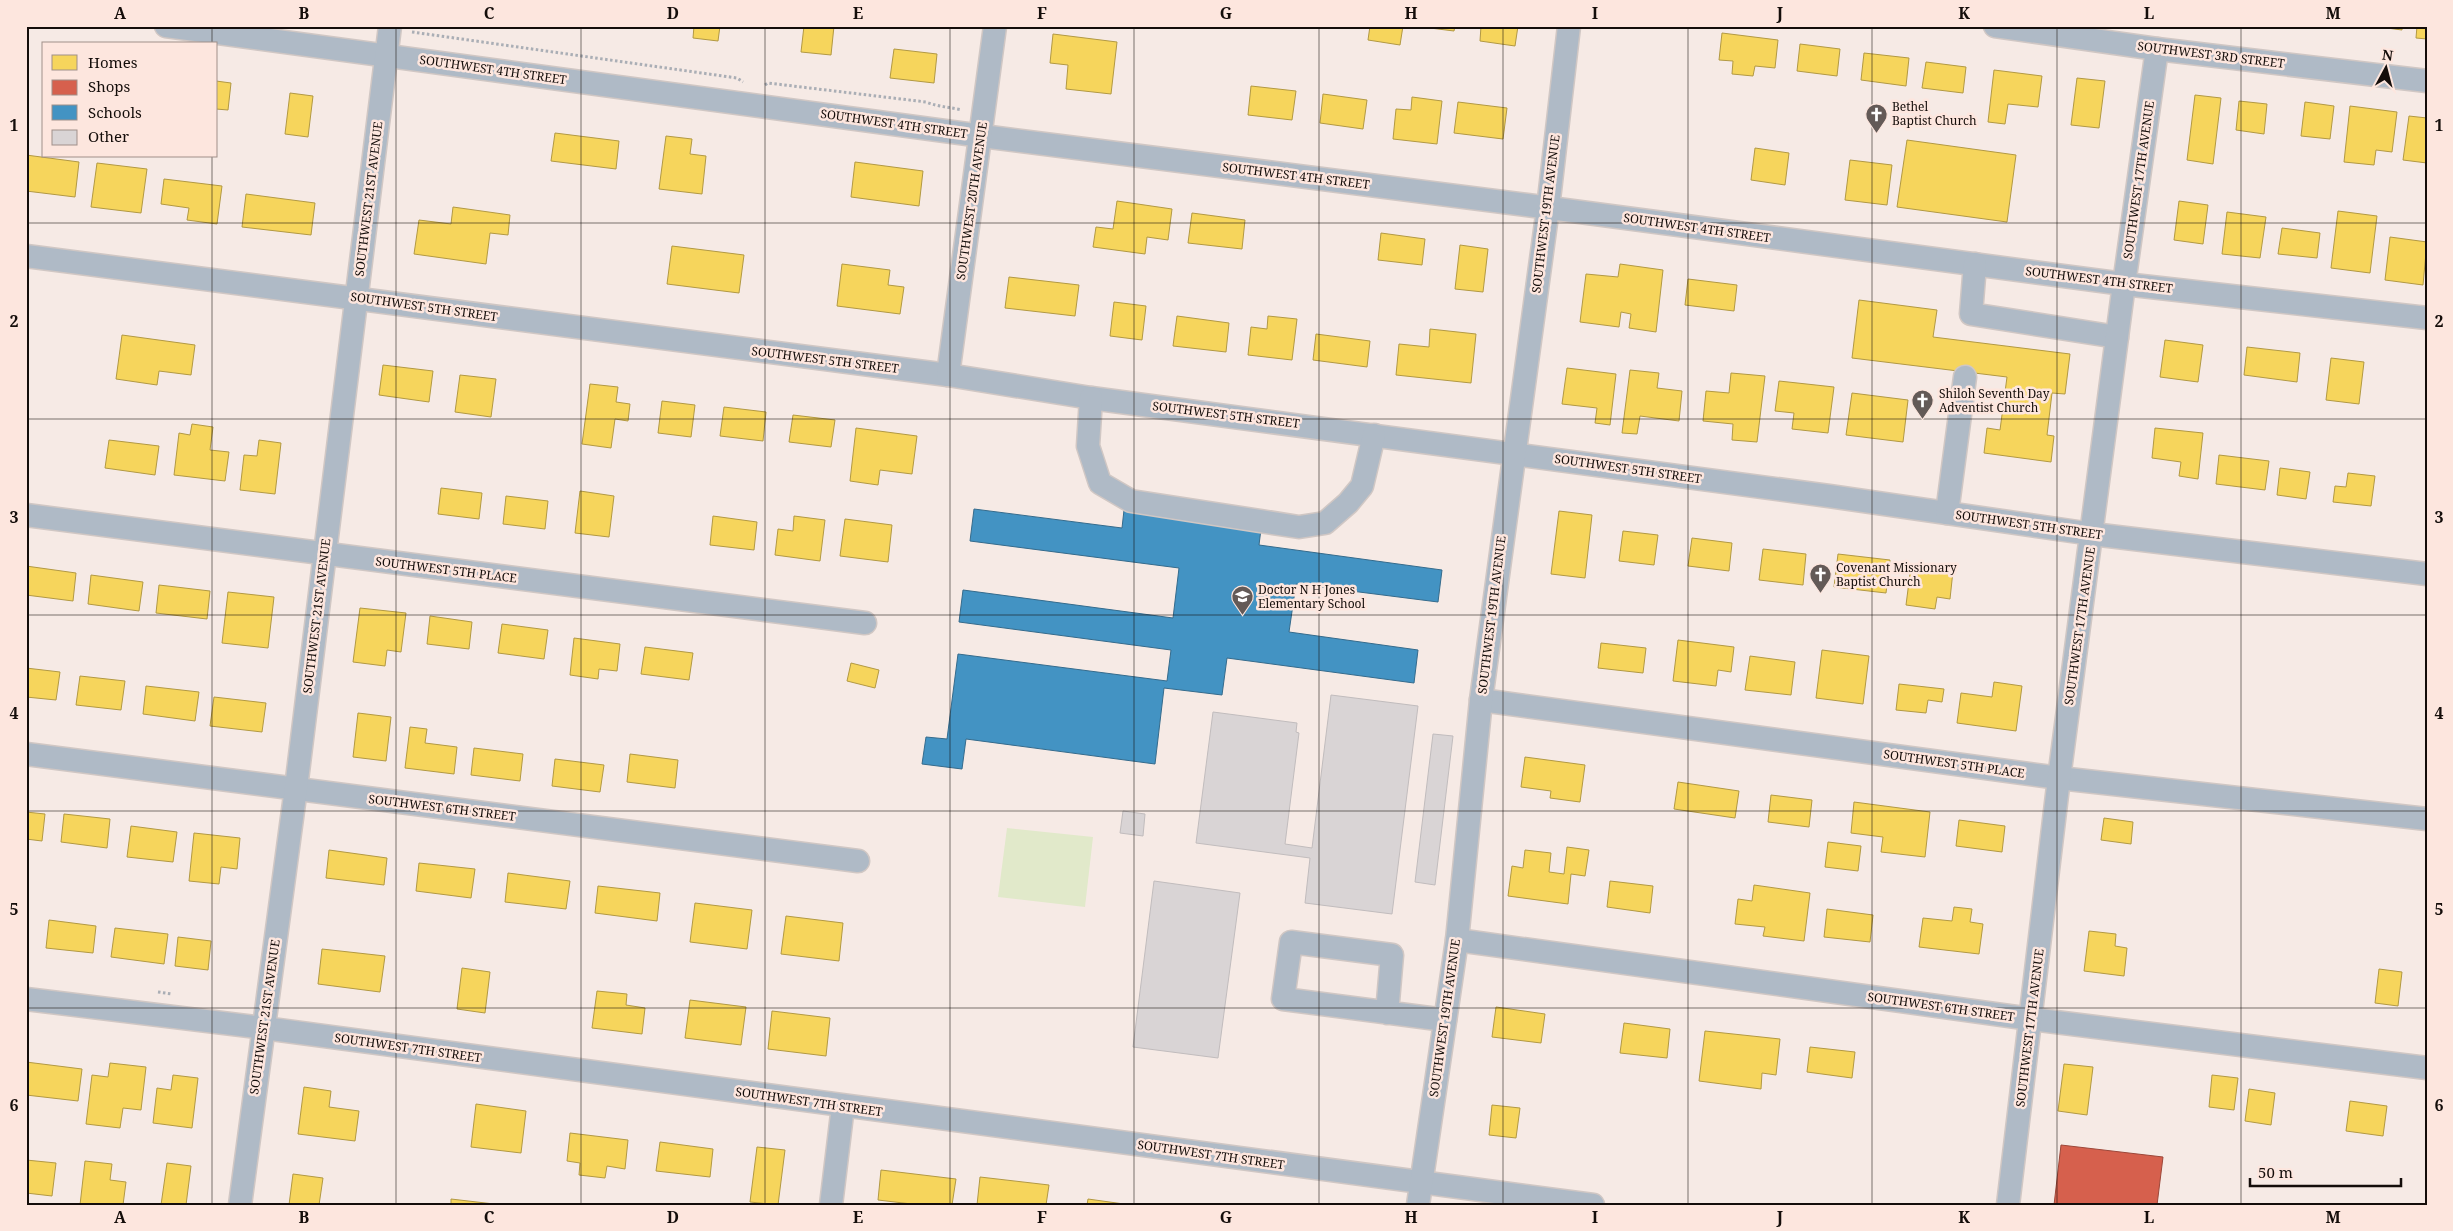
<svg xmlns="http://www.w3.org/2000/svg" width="2453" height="1231" viewBox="0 0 2453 1231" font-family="'Noto Serif',serif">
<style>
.green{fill:#e1e9ca}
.homes{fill:#f6d55c;stroke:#b29943}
.shops{fill:#d6604d;stroke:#9c4739}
.schools{fill:#4393c3;stroke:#356b8c}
.building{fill:#d9d4d5;stroke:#c1bcbd}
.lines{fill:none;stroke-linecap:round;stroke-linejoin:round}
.minor-casing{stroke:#d0c7c4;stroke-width:25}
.path{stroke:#aaaeb5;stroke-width:3;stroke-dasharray:2.5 2.5;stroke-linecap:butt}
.minor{stroke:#afbac6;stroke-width:22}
.grid{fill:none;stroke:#140d0a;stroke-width:1;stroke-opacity:0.55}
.labels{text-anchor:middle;stroke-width:5;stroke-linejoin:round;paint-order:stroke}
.street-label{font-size:12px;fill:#140d0a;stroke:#fde6de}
.poi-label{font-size:12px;fill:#140d0a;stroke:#fde6de;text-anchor:start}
.neatline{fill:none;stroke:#140d0a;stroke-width:2}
.grid-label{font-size:16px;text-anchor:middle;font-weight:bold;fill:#140d0a}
</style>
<rect width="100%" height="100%" fill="#f6eae5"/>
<path class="green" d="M1007,828L1093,837L1085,907L998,897Z"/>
<g class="homes">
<path d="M694,26H720L718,41L693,38Z"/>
<path d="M804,26H834L831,55L801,52Z"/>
<path d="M1370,26H1403L1400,45L1368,40Z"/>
<path d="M1414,26H1455L1454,31Z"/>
<path d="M1481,26H1518L1515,46L1480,41Z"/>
<path d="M2372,26H2402V30Z"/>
<path d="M2417,26H2427V39L2416,38Z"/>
<path d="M1722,33L1778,40L1775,68L1755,66L1753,76L1732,74L1733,61L1719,60Z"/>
<path d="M1053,34L1117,42L1111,94L1066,89L1068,65L1050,63Z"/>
<path d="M1800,44L1840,49L1837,76L1797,71Z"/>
<path d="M894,49L937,54L934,83L890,78Z"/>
<path d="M1864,53L1909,58L1906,86L1861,80Z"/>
<path d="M1926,62L1966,67L1963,93L1922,88Z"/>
<path d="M1994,70L2042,76L2038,107L2008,104L2005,124L1988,122Z"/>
<path d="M2077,78L2105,81L2099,128L2071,125Z"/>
<path d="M216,81L231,83L228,110L216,109Z"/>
<path d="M1251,86L1296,91L1292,120L1248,115Z"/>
<path d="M290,93L313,96L308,137L285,134Z"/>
<path d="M1323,94L1367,100L1363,129L1320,123Z"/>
<path d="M2195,95L2221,98L2213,164L2187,160Z"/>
<path d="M1412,97L1442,101L1437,144L1393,139L1396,109L1411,110Z"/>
<path d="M2239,101L2267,104L2264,134L2236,130Z"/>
<path d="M1458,102L1507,108L1503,139L1454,133Z"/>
<path d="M2305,102L2334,106L2330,139L2301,136Z"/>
<path d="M2350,106L2397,112L2392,152L2376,150L2374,165L2344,162Z"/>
<path d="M2409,116L2427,118V163L2403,160Z"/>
<path d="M555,133L619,141L616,169L551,161Z"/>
<path d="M666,136L692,139L690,154L706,156L702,194L659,189Z"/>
<path d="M1907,140L2016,155L2007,222L1897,207Z"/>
<path d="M1755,148L1789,153L1785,185L1751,180Z"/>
<path d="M26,155L79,162L75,197L26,191Z"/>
<path d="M1850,160L1892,165L1887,205L1845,200Z"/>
<path d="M855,162L923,171L919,206L851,197Z"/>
<path d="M97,163L147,169L141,213L91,207Z"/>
<path d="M164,179L222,186L217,224L187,220L189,208L161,204Z"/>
<path d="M246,194L315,203L311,235L242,227Z"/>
<path d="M1117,201L1172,209L1168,240L1147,237L1145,254L1093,247L1096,227L1113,229Z"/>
<path d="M2179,201L2208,205L2203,244L2174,240Z"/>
<path d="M453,207L510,215L508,235L490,233L486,264L414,254L419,220L451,224Z"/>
<path d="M2338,211L2377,216L2370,273L2331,268Z"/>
<path d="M2227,212L2266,217L2260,258L2222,254Z"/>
<path d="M1192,213L1245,220L1242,249L1188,243Z"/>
<path d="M2282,228L2320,233L2317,258L2278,254Z"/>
<path d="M1381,233L1425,239L1422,265L1378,260Z"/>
<path d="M2390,237L2427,242L2423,285L2385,280Z"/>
<path d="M1460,245L1488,249L1483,292L1455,289Z"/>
<path d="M672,246L744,255L739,293L667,284Z"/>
<path d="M842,264L890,270L888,285L904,287L900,314L837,306Z"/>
<path d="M1620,264L1663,270L1656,332L1629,328L1631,314L1621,312L1619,327L1580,322L1586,274L1618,277Z"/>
<path d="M1009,277L1079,285L1075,316L1005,308Z"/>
<path d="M1688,279L1737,285L1734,311L1685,305Z"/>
<path d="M1859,300L1937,310L1933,337L2070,354L2065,394L2052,393L2047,435L2054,436L2051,462L1984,453L1987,428L2000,430L2007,377L1852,358Z"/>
<path d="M1114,302L1146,306L1142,340L1110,336Z"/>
<path d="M1177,316L1229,323L1226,352L1173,346Z"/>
<path d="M1268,316L1297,319L1292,360L1248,355L1251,327L1267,329Z"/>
<path d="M1430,329L1476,334L1471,383L1396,375L1399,344L1429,347Z"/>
<path d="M1316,334L1370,341L1367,367L1313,360Z"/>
<path d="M122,335L195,345L191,375L159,371L157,385L116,379Z"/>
<path d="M2165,340L2203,345L2198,382L2160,377Z"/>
<path d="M2247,347L2300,353L2297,382L2244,375Z"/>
<path d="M2331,358L2364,362L2359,404L2326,400Z"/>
<path d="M383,365L433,371L429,402L379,395Z"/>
<path d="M1567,368L1616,374L1610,425L1595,423L1597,408L1562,404Z"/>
<path d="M1630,370L1659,373L1657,388L1682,391L1679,421L1640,416L1637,434L1622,433Z"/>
<path d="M1731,373L1765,376L1757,442L1732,440L1733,424L1703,421L1706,391L1729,393Z"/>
<path d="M460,375L496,379L491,417L455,412Z"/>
<path d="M1779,381L1834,387L1828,433L1792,429L1794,413L1775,411Z"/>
<path d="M590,384L618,387L616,402L630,404L628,421L615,419L611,448L582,444Z"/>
<path d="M1852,393L1908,400L1903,442L1846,435Z"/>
<path d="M662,401L695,405L691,437L658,433Z"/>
<path d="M724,407L766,412L763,441L720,436Z"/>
<path d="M793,415L835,420L831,447L789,442Z"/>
<path d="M192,424L213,427L210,450L229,452L225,481L174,475L179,433L190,435Z"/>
<path d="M856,428L917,436L912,474L880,470L878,485L850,481Z"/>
<path d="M2155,428L2203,433L2198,479L2179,476L2181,462L2152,458Z"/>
<path d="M109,440L159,446L155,475L105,468Z"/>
<path d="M259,440L281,443L275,494L240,490L244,455L257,456Z"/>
<path d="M2219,455L2269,461L2265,490L2216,484Z"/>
<path d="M2280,468L2310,472L2306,499L2277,495Z"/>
<path d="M2348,473L2375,476L2371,506L2333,502L2335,486L2346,487Z"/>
<path d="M441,488L482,493L479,519L438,514Z"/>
<path d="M580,491L614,496L609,537L575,533Z"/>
<path d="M506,496L548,501L545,529L503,524Z"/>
<path d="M1559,511L1592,515L1585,578L1551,574Z"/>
<path d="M713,516L757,522L754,550L710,545Z"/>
<path d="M794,516L825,520L820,561L775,555L778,529L793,531Z"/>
<path d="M845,519L892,525L888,562L840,556Z"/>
<path d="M1623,531L1658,535L1654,565L1619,561Z"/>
<path d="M1692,538L1732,543L1729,571L1688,566Z"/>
<path d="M1763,549L1806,554L1803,585L1759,580Z"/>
<path d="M1838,554L1890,560L1886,593L1834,587Z"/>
<path d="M26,566L76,573L73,601L26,595Z"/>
<path d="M1911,566L1953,571L1950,599L1937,597L1935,609L1906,605Z"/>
<path d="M91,575L143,582L139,611L88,604Z"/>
<path d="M159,585L210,591L207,619L156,613Z"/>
<path d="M228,592L274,597L268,648L222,643Z"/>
<path d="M360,608L406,613L401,652L387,650L385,666L353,662Z"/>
<path d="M430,616L472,622L469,649L427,644Z"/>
<path d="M502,624L548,630L544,659L498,653Z"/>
<path d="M574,638L620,644L617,671L599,669L598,679L570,675Z"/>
<path d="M1678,640L1734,647L1731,672L1718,670L1716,686L1673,681Z"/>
<path d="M1601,643L1646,648L1643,673L1598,668Z"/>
<path d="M645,647L693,653L689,680L641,674Z"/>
<path d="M1822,650L1869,656L1863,704L1816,698Z"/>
<path d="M1750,656L1795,662L1791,695L1745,690Z"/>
<path d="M851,663L879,670L875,688L847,681Z"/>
<path d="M26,668L60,672L56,700L26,697Z"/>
<path d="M80,676L125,681L121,710L76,705Z"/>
<path d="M1994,682L2022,686L2016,731L1957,723L1961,693L1992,697Z"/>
<path d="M1899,684L1944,689L1942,702L1928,700L1926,713L1896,710Z"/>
<path d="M146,686L199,692L195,721L143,714Z"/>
<path d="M214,697L266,703L262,732L210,726Z"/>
<path d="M358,713L391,717L386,761L353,757Z"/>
<path d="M410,727L427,729L425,743L457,747L454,774L405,768Z"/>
<path d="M474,748L523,754L520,781L471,775Z"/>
<path d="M630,754L678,760L675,788L627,782Z"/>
<path d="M1525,757L1585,765L1580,802L1550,798L1551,791L1521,787Z"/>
<path d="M555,759L604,765L600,792L552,786Z"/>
<path d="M1678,782L1739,791L1735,818L1674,809Z"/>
<path d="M1771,795L1812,800L1809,827L1768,822Z"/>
<path d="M1854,802L1930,812L1925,857L1881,852L1883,837L1851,833Z"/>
<path d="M26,812L45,814L42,841L26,839Z"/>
<path d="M64,814L110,819L107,848L61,842Z"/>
<path d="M2104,818L2133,822L2131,844L2101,840Z"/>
<path d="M1959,820L2005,826L2002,852L1956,846Z"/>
<path d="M131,826L177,832L173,862L127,857Z"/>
<path d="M194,833L240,838L237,869L221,867L219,884L189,881Z"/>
<path d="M1828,842L1861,846L1858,871L1825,867Z"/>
<path d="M1567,847L1589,850L1585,876L1571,874L1568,904L1508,896L1512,866L1523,868L1525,850L1551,853L1549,872L1564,874Z"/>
<path d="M329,850L387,858L384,885L326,878Z"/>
<path d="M419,863L475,869L471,898L416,891Z"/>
<path d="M508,873L570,881L566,909L505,902Z"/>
<path d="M1610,881L1653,886L1650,913L1607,907Z"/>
<path d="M1754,885L1810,893L1804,941L1763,936L1765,927L1735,924L1738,899L1752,901Z"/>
<path d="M598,886L660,893L657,921L595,913Z"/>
<path d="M695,903L752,910L747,949L690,942Z"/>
<path d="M1954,907L1972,909L1970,922L1983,924L1979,954L1919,947L1923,918L1952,921Z"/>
<path d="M1827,909L1873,915L1870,942L1824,937Z"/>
<path d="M786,916L843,923L839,961L781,954Z"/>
<path d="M49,920L96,926L93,953L46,948Z"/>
<path d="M115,928L168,934L164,964L111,957Z"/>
<path d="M2089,931L2116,934L2115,946L2127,948L2124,976L2084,971Z"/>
<path d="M178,937L211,941L208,970L175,966Z"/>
<path d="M322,949L385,956L380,992L318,984Z"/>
<path d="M462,968L490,972L485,1013L457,1009Z"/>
<path d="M2379,969L2402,972L2398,1006L2375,1003Z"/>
<path d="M597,991L627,994L626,1005L645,1008L642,1034L592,1028Z"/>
<path d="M690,1000L746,1007L741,1045L685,1038Z"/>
<path d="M1496,1007L1545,1014L1541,1043L1492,1037Z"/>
<path d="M772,1011L830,1018L826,1056L768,1049Z"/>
<path d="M1624,1023L1670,1029L1667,1058L1620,1053Z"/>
<path d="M1705,1031L1780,1039L1776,1075L1762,1073L1761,1089L1699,1081Z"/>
<path d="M1810,1047L1855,1052L1852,1078L1807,1072Z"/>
<path d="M26,1062L82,1069L78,1101L26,1095Z"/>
<path d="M110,1063L146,1067L141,1110L123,1108L120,1128L86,1124L92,1075L108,1077Z"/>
<path d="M2064,1064L2093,1067L2087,1115L2058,1111Z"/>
<path d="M173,1075L198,1078L192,1128L153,1123L157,1088L171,1090Z"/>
<path d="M2212,1075L2238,1078L2234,1110L2209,1107Z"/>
<path d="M304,1087L331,1091L329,1107L359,1111L355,1141L298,1134Z"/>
<path d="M2249,1089L2275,1093L2271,1125L2245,1121Z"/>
<path d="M2350,1101L2387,1106L2383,1136L2346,1131Z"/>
<path d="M476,1104L526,1111L521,1153L471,1147Z"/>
<path d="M1492,1105L1520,1108L1516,1138L1489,1135Z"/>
<path d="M570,1133L628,1140L625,1169L607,1166L605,1178L579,1175L580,1163L567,1161Z"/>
<path d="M660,1142L713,1149L710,1177L656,1171Z"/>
<path d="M757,1147L785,1150L778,1205L750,1202Z"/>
<path d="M26,1160L56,1163L52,1196L26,1193Z"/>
<path d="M85,1161L112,1164L110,1180L126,1182L123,1205H80Z"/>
<path d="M167,1163L191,1166L186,1205H161Z"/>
<path d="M881,1170L956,1179L952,1205H920L878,1200Z"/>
<path d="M293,1174L323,1178L319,1205H289Z"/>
<path d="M980,1177L1049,1185L1046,1205H977Z"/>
<path d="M451,1199L494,1204V1205H451Z"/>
<path d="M1088,1199L1131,1205H1087Z"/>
</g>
<path class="shops" d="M2061,1145L2163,1157L2157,1205H2054Z"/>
<path class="schools" d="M974,509L1122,528L1124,510L1261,529L1259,545L1442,570L1438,602L1296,584L1289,632L1418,650L1414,683L1227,658L1222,695L1164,688L1155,764L966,739L962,769L922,764L926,737L947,739L958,654L1167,681L1171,650L959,622L963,590L1173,618L1179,568L970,541Z"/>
<g class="building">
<path d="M1331,695L1418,706L1392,914L1305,903L1310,858L1196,843L1213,712L1297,723L1296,732L1299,733L1285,844L1312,848Z"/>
<path d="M1433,734L1453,736L1435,885L1415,882Z"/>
<path d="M1123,811L1145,814L1143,836L1120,833Z"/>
<path d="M1154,881L1240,893L1218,1058L1133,1047Z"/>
</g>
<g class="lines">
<defs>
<g id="minor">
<path d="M166,26L982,136L1527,205L2124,284L2427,318"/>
<path d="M1995,26L2157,49L2427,81"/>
<path d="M26,256L948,375L1091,398L1829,496L2092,534L2427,574"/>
<path d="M1975,264L1971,314L2117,337"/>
<path d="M948,375L995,26"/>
<path d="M1091,398L1088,446L1100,483L1131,501L1299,527L1325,523L1348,503L1362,486L1374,435"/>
<path d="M1947,513L1965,377"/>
<path d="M26,515L865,623"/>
<path d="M1481,700L2059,778L2427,819"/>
<path d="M26,754L858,861"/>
<path d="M1457,940L2031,1019L2427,1068"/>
<path d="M26,999L264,1028L1593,1205"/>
<path d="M1387,1013L1392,955L1291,942L1283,999L1445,1020"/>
<path d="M240,1205L296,788L390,26"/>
<path d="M831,1205L843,1106"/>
<path d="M1418,1205L1457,940L1481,700L1548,208L1569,26"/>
<path d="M2008,1205L2059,778L2124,284L2157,49"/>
</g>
</defs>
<use href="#minor" class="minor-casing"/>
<g class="path">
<path d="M412,32L737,78L743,82"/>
<path d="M765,85L768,83L926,102C939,107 949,107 962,110"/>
<path d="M158,992L172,994"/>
</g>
<use href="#minor" class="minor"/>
</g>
<path class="grid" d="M212,26V44M396,26V1205M581,26V1205M765,26V1205M950,26V1205M1134,26V1205M1319,26V1205M1503,26V1205M1688,26V1205M1872,26V1205M2057,26V1205M2241,26V1205M212,156V1205M26,223H2427M26,419H2427M26,615H2427M26,811H2427M26,1008H2427"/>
<defs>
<symbol id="church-pin" viewBox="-11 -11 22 30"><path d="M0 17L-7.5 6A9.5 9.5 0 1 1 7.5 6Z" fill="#635a57" stroke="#fde6de"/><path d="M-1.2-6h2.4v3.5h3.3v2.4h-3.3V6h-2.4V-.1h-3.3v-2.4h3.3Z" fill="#fff"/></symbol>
<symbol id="school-pin" viewBox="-11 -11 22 30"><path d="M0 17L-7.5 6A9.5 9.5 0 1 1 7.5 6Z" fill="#635a57" stroke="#fde6de"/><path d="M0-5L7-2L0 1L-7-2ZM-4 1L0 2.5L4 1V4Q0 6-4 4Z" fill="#fff"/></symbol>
</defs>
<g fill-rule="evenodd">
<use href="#church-pin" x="1864" y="102" width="25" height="34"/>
<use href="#church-pin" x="1910" y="388" width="25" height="34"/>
<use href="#church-pin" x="1808" y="562" width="25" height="34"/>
<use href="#school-pin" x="1230" y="584" width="25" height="34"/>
</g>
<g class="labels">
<g class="street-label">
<text transform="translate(2211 55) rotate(7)" y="4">SOUTHWEST 3RD STREET</text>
<text transform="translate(493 70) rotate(8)" y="4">SOUTHWEST 4TH STREET</text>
<text transform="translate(894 124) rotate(8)" y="4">SOUTHWEST 4TH STREET</text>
<text transform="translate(1296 176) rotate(7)" y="4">SOUTHWEST 4TH STREET</text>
<text transform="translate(2139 180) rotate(-82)" y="4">SOUTHWEST 17TH AVENUE</text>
<text transform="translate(369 199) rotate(-83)" y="4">SOUTHWEST 21ST AVENUE</text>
<text transform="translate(972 201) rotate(-82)" y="4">SOUTHWEST 20TH AVENUE</text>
<text transform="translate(1546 214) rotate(-83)" y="4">SOUTHWEST 19TH AVENUE</text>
<text transform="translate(1697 228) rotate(8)" y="4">SOUTHWEST 4TH STREET</text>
<text transform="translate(2099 280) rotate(7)" y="4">SOUTHWEST 4TH STREET</text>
<text transform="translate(424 307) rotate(8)" y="4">SOUTHWEST 5TH STREET</text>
<text transform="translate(825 360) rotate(7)" y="4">SOUTHWEST 5TH STREET</text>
<text transform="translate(1226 415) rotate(7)" y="4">SOUTHWEST 5TH STREET</text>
<text transform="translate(1628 469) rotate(8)" y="4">SOUTHWEST 5TH STREET</text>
<text transform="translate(2029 525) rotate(8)" y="4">SOUTHWEST 5TH STREET</text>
<text transform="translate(446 570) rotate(7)" y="4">SOUTHWEST 5TH PLACE</text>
<text transform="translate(1492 615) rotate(-83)" y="4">SOUTHWEST 19TH AVENUE</text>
<text transform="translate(317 616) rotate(-83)" y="4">SOUTHWEST 21ST AVENUE</text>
<text transform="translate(2080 626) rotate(-82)" y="4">SOUTHWEST 17TH AVENUE</text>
<text transform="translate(1954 764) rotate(8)" y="4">SOUTHWEST 5TH PLACE</text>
<text transform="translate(442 808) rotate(7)" y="4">SOUTHWEST 6TH STREET</text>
<text transform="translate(1941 1007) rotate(8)" y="4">SOUTHWEST 6TH STREET</text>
<text transform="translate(265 1017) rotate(-82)" y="4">SOUTHWEST 21ST AVENUE</text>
<text transform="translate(1445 1018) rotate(-82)" y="4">SOUTHWEST 19TH AVENUE</text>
<text transform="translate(2030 1028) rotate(-83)" y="4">SOUTHWEST 17TH AVENUE</text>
<text transform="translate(408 1048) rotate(8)" y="4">SOUTHWEST 7TH STREET</text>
<text transform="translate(809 1102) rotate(8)" y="4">SOUTHWEST 7TH STREET</text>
<text transform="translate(1211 1155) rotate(8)" y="4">SOUTHWEST 7TH STREET</text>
</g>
<g class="poi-label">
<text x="1892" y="111">Bethel<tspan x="1892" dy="14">Baptist Church</tspan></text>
<text x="1939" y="398">Shiloh Seventh Day<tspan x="1939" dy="14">Adventist Church</tspan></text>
<text x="1836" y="572">Covenant Missionary<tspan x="1836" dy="14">Baptist Church</tspan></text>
<text x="1258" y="594">Doctor N H Jones<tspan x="1258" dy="14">Elementary School</tspan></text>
</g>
</g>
<rect width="2453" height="1231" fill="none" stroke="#fde6de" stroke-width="55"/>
<rect x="42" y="42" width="175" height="115" fill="#fde6de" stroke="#a08f89"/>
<rect x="52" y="55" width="25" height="15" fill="#f6d55c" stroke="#a08f89"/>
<text x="88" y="68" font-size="15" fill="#140d0a">Homes</text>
<rect x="52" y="80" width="25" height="15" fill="#d6604d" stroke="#a08f89"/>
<text x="88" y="92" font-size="15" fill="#140d0a">Shops</text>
<rect x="52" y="105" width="25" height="15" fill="#4393c3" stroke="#a08f89"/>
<text x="88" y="118" font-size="15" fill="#140d0a">Schools</text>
<rect x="52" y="130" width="25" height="15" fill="#d9d4d5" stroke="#a08f89"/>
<text x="88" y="142" font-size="15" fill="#140d0a">Other</text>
<g transform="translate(2386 68) rotate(7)" stroke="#fde6de" stroke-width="4" paint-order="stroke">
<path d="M0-4L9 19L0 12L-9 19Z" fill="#140d0a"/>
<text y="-8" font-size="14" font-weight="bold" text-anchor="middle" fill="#140d0a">N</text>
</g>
<path d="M2250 1178v8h151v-8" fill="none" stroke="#140d0a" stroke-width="2.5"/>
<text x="2258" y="1178" font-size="15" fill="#140d0a" stroke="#fde6de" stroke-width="4" paint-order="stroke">50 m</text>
<rect x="28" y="28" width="2398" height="1176" class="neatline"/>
<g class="grid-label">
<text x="120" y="19">A</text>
<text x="304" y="19">B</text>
<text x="489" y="19">C</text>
<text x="673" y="19">D</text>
<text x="858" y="19">E</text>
<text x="1042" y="19">F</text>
<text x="1226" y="19">G</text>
<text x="1411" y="19">H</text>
<text x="1595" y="19">I</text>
<text x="1780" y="19">J</text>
<text x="1964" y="19">K</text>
<text x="2149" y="19">L</text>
<text x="2333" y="19">M</text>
<text x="14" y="131">1</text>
<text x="2439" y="131">1</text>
<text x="14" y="327">2</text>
<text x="2439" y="327">2</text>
<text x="14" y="523">3</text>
<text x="2439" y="523">3</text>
<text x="14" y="719">4</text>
<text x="2439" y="719">4</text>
<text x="14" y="915">5</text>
<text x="2439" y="915">5</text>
<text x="14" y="1111">6</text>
<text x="2439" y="1111">6</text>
<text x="120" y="1223">A</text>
<text x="304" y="1223">B</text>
<text x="489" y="1223">C</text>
<text x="673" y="1223">D</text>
<text x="858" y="1223">E</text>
<text x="1042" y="1223">F</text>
<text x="1226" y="1223">G</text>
<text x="1411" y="1223">H</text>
<text x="1595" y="1223">I</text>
<text x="1780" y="1223">J</text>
<text x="1964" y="1223">K</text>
<text x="2149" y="1223">L</text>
<text x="2333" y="1223">M</text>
</g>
</svg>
